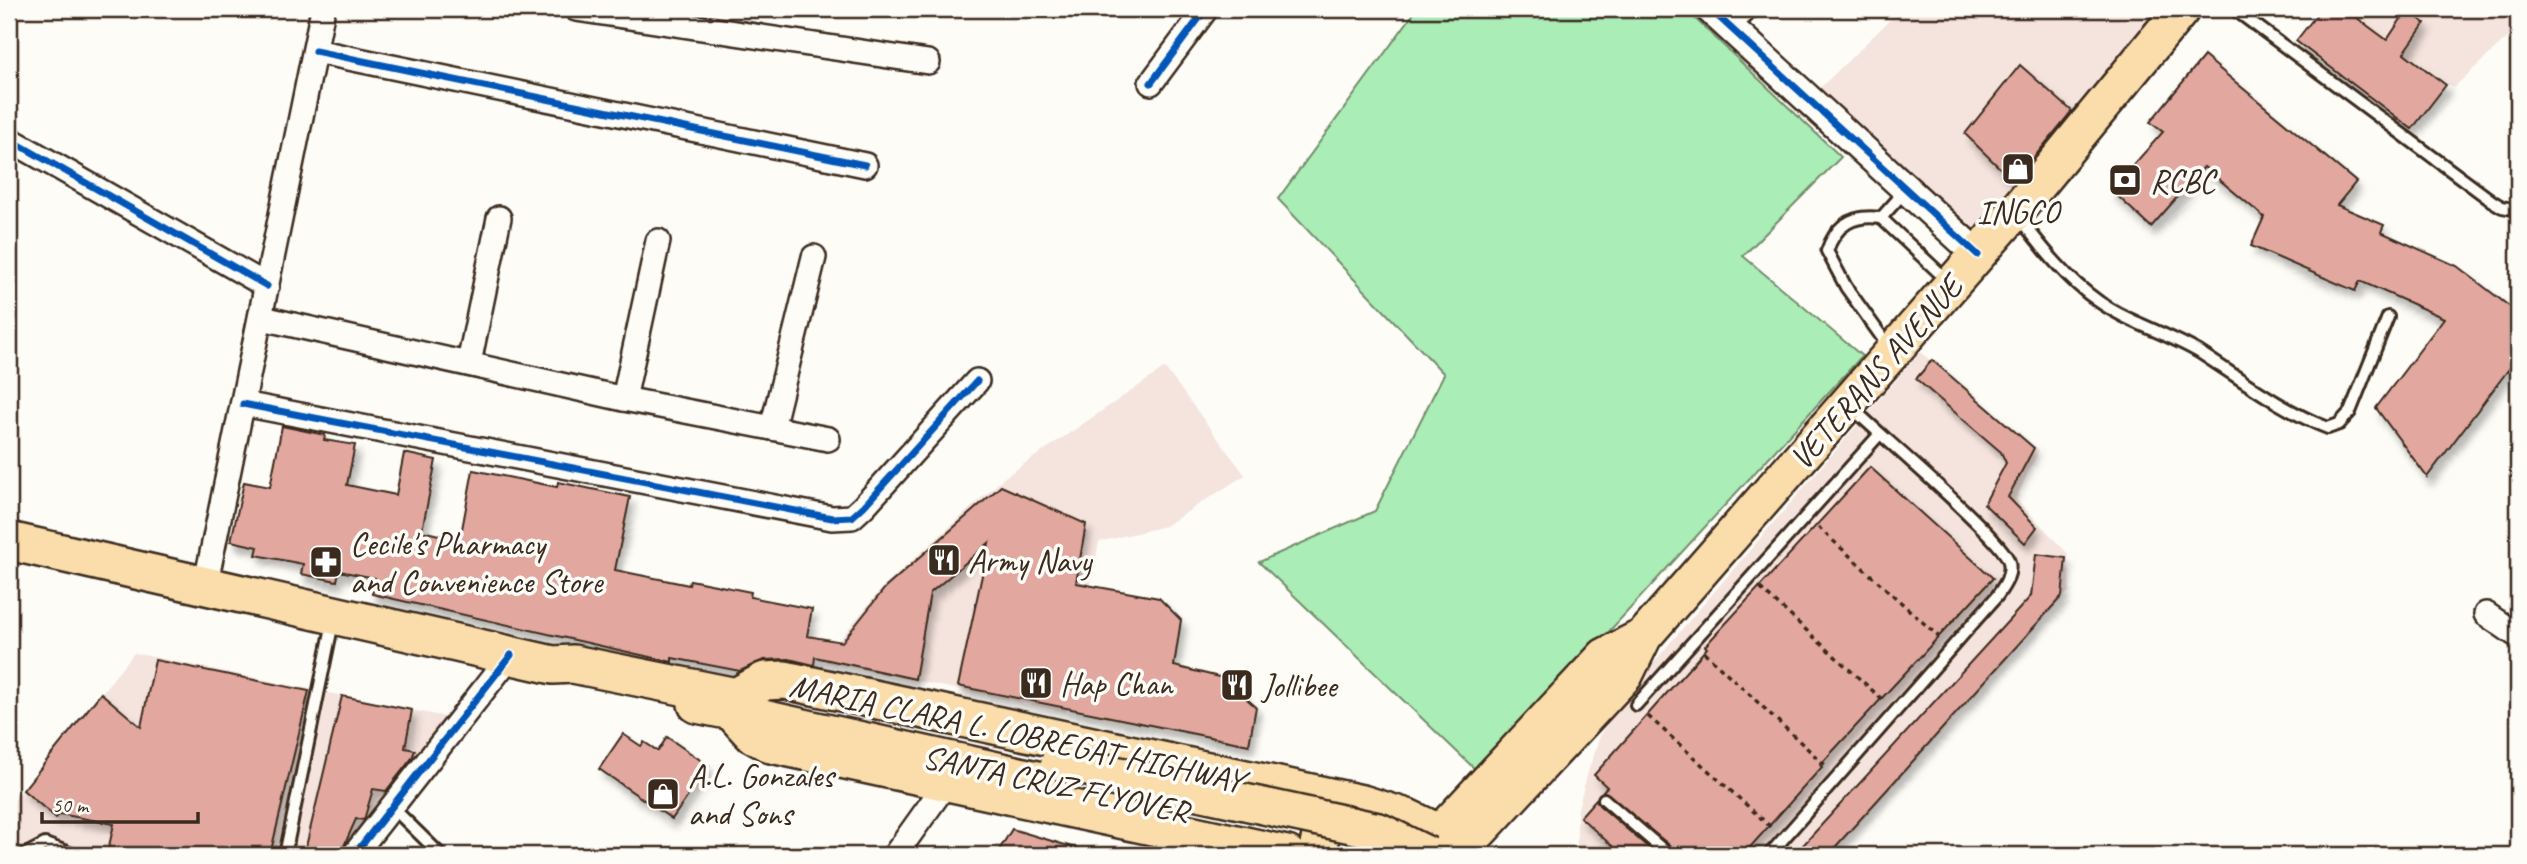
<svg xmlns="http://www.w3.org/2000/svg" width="2527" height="864" viewBox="0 0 2527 864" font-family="Caveat,sans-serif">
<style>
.built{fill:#f5e3dd}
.green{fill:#aaedb6;stroke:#728c6a;stroke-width:2}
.building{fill:#e2a89f;stroke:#3b2a1e;stroke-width:2;filter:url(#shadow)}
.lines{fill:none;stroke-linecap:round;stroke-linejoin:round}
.service-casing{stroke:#3b2a1e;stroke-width:16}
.minor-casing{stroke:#3b2a1e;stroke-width:28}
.tertiary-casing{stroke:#3b2a1e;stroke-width:33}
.primary-casing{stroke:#3b2a1e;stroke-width:40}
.trunk-casing{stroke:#3b2a1e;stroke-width:42}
.path{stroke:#3b2a1e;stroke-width:3.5;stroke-dasharray:5 5;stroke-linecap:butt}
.service{stroke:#fdfcf7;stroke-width:10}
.minor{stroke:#fdfcf7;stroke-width:23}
.tertiary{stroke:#fdfcf7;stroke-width:28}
.primary{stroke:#faddab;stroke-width:35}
.trunk{stroke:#faddab;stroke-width:37}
.primary-bridge-casing{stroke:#3b2a1e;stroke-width:40;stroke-linecap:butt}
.primary-bridge{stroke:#faddab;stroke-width:35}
.cycleway-casing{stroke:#fdfcf7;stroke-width:11}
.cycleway{stroke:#0057b8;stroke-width:7}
.labels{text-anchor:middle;stroke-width:7;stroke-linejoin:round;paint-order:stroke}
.poi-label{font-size:33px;fill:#3b2a1e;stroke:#fdfcf7;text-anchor:start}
.street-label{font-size:33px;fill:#3b2a1e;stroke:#fdfcf7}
</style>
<defs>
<filter id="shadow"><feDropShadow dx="4.5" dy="8" stdDeviation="3.5" flood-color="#0004"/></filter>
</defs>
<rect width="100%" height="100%" fill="#fdfcf7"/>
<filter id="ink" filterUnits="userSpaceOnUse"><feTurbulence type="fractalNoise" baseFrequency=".0143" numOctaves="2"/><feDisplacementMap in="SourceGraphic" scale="14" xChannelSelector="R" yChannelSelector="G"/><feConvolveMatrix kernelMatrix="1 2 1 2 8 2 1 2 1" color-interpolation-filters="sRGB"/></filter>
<g filter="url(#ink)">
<g class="built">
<path d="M1901,9H2160L1980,228L1971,233L1817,91Z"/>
<path d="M2347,9H2518V28L2453,88Z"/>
<path d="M1920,352L2039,450L2016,499L2068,554L2070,590L1831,855H1577V812L1588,772L1600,736L1617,705Z"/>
<path d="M1165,368L1245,475L1165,526L1099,542L1066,712L825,662L826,656L883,587L1005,477Z"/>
<path d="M134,653L465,721L358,855H9V807Z"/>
</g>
<path class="green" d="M1417,9H1685L1841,157L1743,256L1862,356L1479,773L1259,562L1375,511L1444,374L1278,199Z"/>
<g class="building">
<path d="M2321,9H2345L2387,40L2407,10L2425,23L2404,53L2446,85L2412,129L2296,41Z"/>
<path d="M2204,56L2356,182L2337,205L2384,225L2381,232L2457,266L2518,313V357L2427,477L2376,408L2444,318L2360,281L2355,291L2251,246L2264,217L2204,167L2151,227L2111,190L2163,132L2150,122Z"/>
<path d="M2020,65L2072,111L2014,182L1965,134Z"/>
<path d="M1932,360L2034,448L2008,497L2037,527L2025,543L1984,504L2006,463L2001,452L1916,379Z"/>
<path d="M282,426L325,435L324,440L355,445L347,485L396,495L404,453L436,460L422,531L460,540L473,470L557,487L558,482L630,497L615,570L689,585L690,580L751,592L750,597L812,609L807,636L842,642L885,588L1001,486L1086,524L1076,583L1159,598L1181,620L1174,666L1223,678L1256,707L1249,745L958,686L989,543L930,593L915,679L815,657L814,665L789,659L764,660L740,671L672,658V662L372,594L375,578L339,571L337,581L301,574L303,564L256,555L258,547L231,541L244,482L270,487Z"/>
<path d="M1870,467L1993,578L1820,765L1822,767L1743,855H1677L1674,849L1603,791L1607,787L1594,775L1707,648L1705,646Z"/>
<path d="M2036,554L2066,558L2062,596L1828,855H1794L2031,596Z"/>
<path d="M155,660L309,691L270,855H107L114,824L60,814L56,818L23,790L101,693L141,727Z"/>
<path d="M342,696L412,710L405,748L415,750L412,758L386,791L373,789L364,820L356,819L340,855H304Z"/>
<path d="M623,734L641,746L644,742L658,751L667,737L709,766L672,819L599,769Z"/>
<path d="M1596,799L1599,805L1657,855H1622L1580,817Z"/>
<path d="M1012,829L1085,851L1084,855H996Z"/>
</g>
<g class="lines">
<defs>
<g id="service">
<path d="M2234,9L2492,201L2502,207L2518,210"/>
<path d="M1734,29L1754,9"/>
<path d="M2017,215C2041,246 2066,279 2098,301C2129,323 2167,333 2199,352C2241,379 2281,410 2328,428L2339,424L2350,412L2388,317"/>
<path d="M1881,218L1947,280"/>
<path d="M1889,347L1846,287L1827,251C1836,224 1854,214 1881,218L1905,191"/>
<path d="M1636,705L1879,435"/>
<path d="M1604,799L1669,855"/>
<path d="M393,808L441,855"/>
<path d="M24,855L45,844L75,855"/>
<path d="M285,855L333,622"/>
<path d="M1769,855L1997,596C2004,586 2012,575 2009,562C2005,540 1875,431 1850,406"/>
</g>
<g id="minor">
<path d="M576,9L928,62"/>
<path d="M315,51L865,165"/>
<path d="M1151,83L1206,9"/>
<path d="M9,139L267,286"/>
<path d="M262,318L624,399L828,439"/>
<path d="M469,363L499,218"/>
<path d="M624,399L658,241"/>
<path d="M243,404L832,518L852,517L864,506L977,381"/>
<path d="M772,428L814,257"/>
<path d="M205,587L323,9"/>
<path d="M2486,614L2518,636"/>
<path d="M354,855L511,655"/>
<path d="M895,855L947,782"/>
</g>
<path id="tertiary" d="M1710,9L1978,255"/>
<g id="primary">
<path d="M732,711L1055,783"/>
<path d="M1420,854L1605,656L1644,636"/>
<path d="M1457,855L1625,675L1644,636L2015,212L2182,9"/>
</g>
<g id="trunk">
<path d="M9,541L553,665L573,664L736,697L765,681L785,680L1362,804L1407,818L1465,846"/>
<path d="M697,704L732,711L753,734L771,744L1287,855"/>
<path d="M1317,855L1329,797"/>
</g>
</defs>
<use href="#service" class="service-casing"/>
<use href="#minor" class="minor-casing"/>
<use href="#tertiary" class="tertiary-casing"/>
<use href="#primary" class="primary-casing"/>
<use href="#trunk" class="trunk-casing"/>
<g class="path">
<path d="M1818,527L1939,637"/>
<path d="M1760,588L1884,701"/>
<path d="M1704,652L1826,766"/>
<path d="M1648,716L1772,828"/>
</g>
<use href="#service" class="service"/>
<use href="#minor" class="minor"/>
<use href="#tertiary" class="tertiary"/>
<use href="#primary" class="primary"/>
<use href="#trunk" class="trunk"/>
<defs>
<path id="primary-bridge" d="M1059,762L1379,831L1428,855"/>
</defs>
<use href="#primary-bridge" class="primary-bridge-casing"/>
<use href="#primary-bridge" class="primary-bridge"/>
<defs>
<g id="cycleway">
<path d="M1710,9L1978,255"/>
<path d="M315,51L865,165"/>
<path d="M1151,83L1206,9"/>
<path d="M9,139L267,286"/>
<path d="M243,404L832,518L852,517L864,506L977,381"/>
<path d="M354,855L511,655"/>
</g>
</defs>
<use href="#cycleway" class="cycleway-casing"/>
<use href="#cycleway" class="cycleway"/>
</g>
</g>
<defs>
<symbol id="shop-square" viewBox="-11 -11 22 22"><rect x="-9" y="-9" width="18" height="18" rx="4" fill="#3b2a1e" stroke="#fdfcf7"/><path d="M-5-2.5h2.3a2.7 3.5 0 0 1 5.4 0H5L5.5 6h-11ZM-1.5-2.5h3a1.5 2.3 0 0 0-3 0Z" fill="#fff"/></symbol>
<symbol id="bank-square" viewBox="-11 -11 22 22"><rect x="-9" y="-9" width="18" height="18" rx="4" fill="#3b2a1e" stroke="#fdfcf7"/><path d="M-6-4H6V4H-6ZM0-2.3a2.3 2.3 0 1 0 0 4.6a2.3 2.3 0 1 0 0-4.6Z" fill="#fff"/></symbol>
<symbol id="restaurant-square" viewBox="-11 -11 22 22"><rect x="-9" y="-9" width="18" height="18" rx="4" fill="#3b2a1e" stroke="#fdfcf7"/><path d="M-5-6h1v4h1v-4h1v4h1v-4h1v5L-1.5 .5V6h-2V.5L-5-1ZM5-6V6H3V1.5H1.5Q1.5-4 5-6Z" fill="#fff"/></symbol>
<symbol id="pharmacy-square" viewBox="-11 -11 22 22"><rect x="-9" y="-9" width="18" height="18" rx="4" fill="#3b2a1e" stroke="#fdfcf7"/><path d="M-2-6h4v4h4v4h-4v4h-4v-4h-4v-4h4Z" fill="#fff"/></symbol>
</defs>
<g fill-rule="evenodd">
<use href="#shop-square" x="1999" y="150" width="38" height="38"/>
<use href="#bank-square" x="2106" y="161" width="38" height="38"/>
<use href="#restaurant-square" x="925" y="541" width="38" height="38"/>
<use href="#pharmacy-square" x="307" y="543" width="38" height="38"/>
<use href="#restaurant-square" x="1017" y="664" width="38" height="38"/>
<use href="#restaurant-square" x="1218" y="666" width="38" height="38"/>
<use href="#shop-square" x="644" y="775" width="38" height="38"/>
</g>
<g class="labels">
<g class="poi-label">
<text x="2150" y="192">RCBC</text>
<text x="2018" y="223" text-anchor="middle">INGCO</text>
<text x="350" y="555">Cecile's Pharmacy<tspan x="350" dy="38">and Convenience Store</tspan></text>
<text x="968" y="572">Army Navy</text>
<text x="1060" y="695">Hap Chan</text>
<text x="1262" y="697">Jollibee</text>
<text x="688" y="787">A.L. Gonzales<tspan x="688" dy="38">and Sons</tspan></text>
</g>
<g class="street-label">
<text transform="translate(1875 372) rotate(-49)" y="12">VETERANS AVENUE</text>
<text transform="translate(1017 732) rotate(12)" y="12">MARIA CLARA L. LOBREGAT HIGHWAY</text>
<text transform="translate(1056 783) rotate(12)" y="12">SANTA CRUZ FLYOVER</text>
</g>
</g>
<rect width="2527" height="864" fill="none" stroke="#fdfcf7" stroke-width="35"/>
<rect x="18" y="18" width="2492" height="829" fill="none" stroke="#3b2a1e" stroke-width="2.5" filter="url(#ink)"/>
<path d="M42 812v10h156v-10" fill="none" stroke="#3b2a1e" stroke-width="3.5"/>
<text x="52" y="812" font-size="21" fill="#3b2a1e" stroke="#fdfcf7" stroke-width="5" paint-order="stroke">50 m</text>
</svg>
